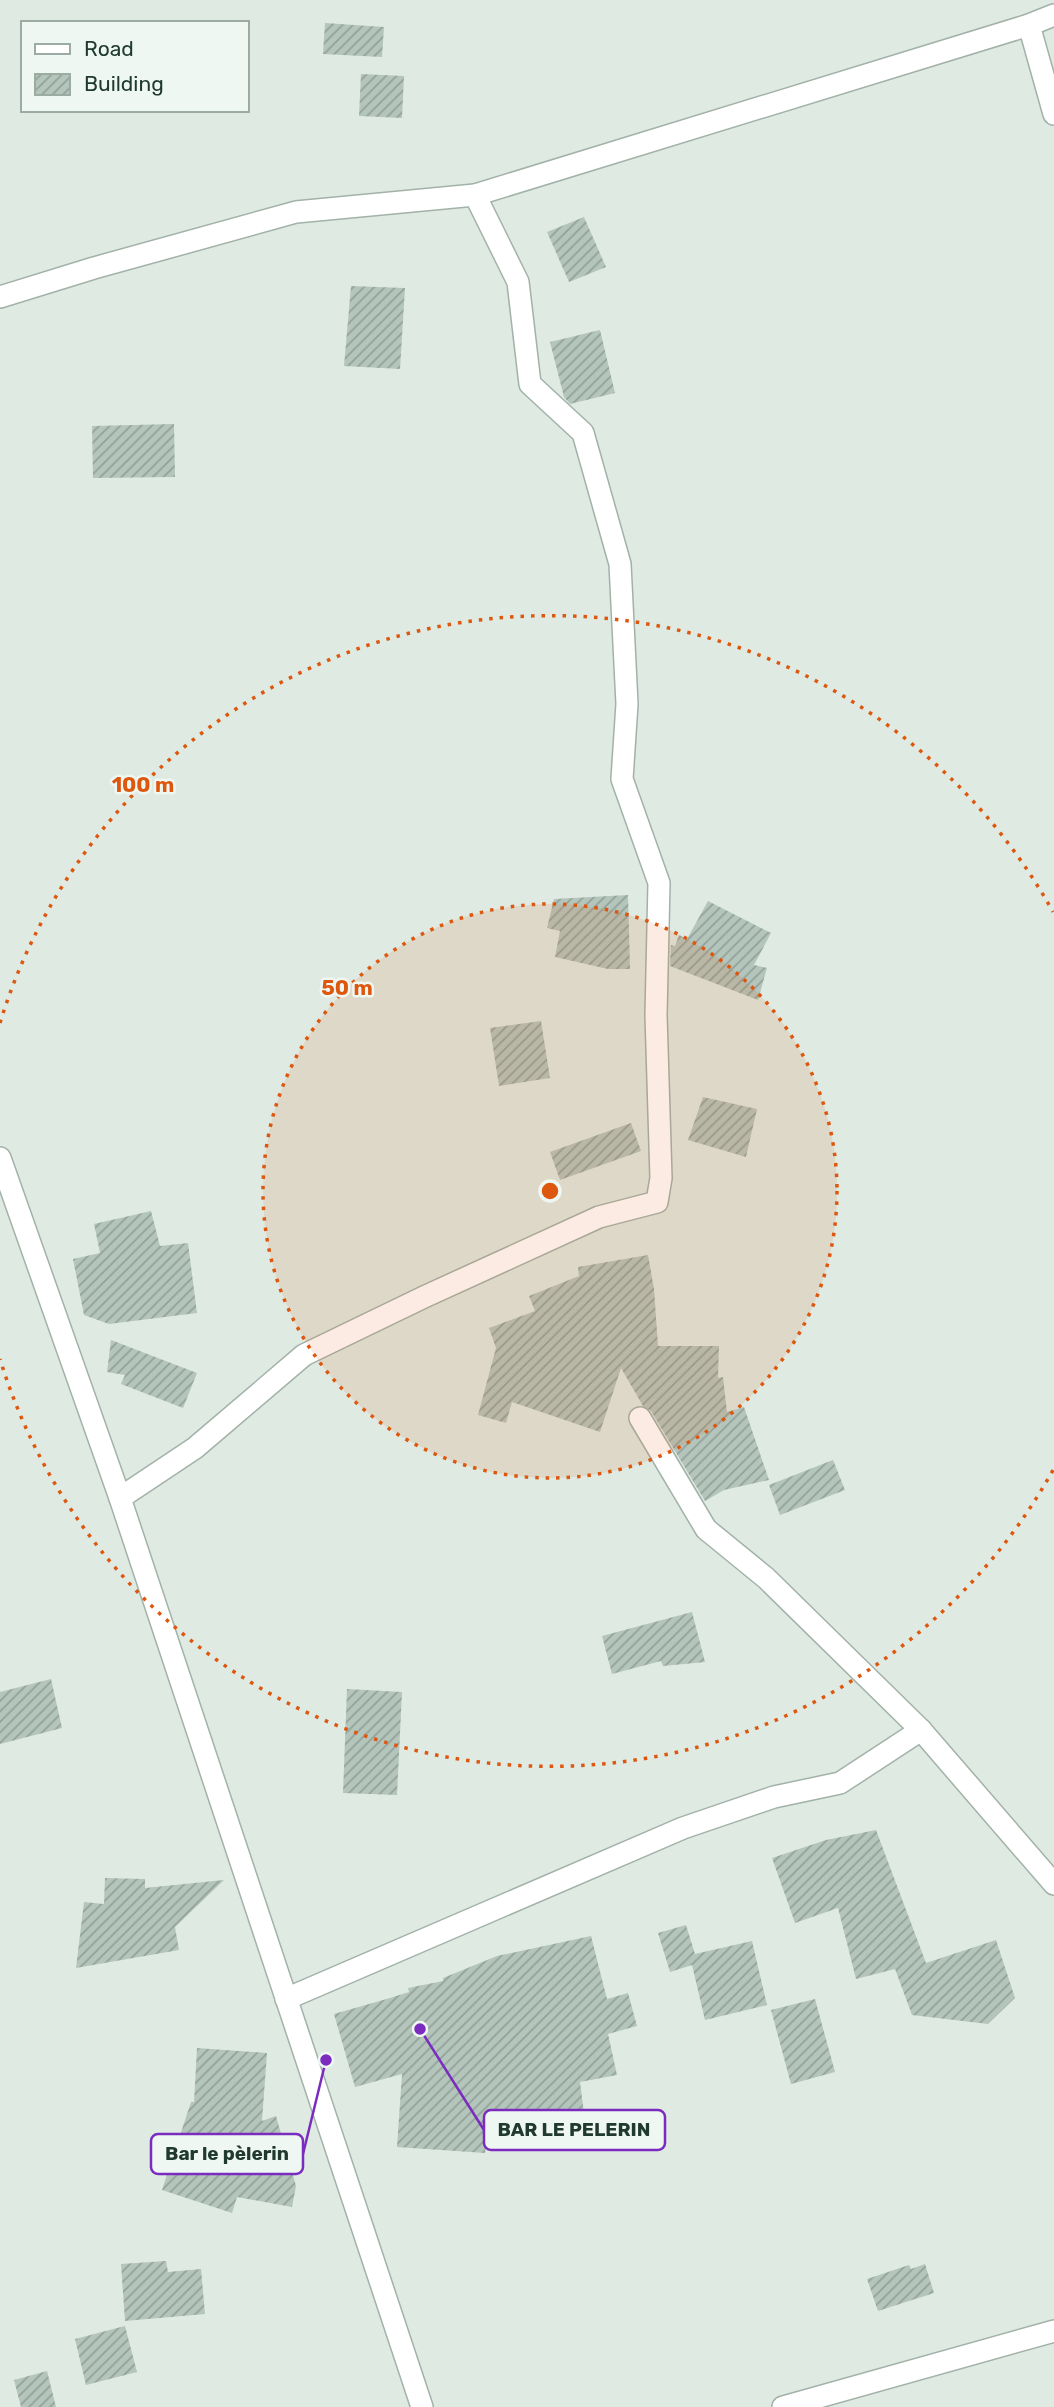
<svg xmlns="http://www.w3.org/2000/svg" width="1054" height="2407" viewBox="0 0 1054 2407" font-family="Rubik,sans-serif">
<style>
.building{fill:url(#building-hatch)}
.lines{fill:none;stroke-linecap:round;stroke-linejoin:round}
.street-casing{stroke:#a2b2a9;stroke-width:24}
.street{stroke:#fff;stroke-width:21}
.ring{fill:none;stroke:#de570e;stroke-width:3.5;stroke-dasharray:3.5 7}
.centre{fill:#de570e;stroke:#eff7f2;stroke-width:3.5}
.ring-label{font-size:21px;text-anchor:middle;font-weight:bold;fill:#de570e;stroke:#eff7f2;stroke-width:5;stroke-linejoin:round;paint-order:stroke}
.leader{fill:none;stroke:#7b2cbf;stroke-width:2.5}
.callout-dot{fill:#7b2cbf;stroke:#eff7f2;stroke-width:2.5}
.callout{fill:#eff7f2;stroke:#7b2cbf;stroke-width:2.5}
.callout-label{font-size:19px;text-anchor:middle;font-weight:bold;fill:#203a2f}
</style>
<defs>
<pattern id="building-hatch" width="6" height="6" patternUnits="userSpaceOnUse" patternTransform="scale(1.75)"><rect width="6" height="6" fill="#b4c5bc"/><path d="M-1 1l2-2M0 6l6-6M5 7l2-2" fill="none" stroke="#92a199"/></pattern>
</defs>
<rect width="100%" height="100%" fill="#dfeae3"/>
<g class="building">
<path d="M325,23L384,27L382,57L323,54Z"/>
<path d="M361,74L404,76L402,118L359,116Z"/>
<path d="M584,217L606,267L569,282L547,232Z"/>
<path d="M351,286L405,288L400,369L344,366Z"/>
<path d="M600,330L615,393L570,404L564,397L550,342Z"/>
<path d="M174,424L175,477L93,478L92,426Z"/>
<path d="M628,895L630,969H608L555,957L560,931L547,928L554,899Z"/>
<path d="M708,901L771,933L754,965L767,968L758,1000L670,966L671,945L675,946L679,935L687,939Z"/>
<path d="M541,1021L550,1078L499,1086L490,1028Z"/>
<path d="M703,1097L757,1109L746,1157L688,1140Z"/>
<path d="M631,1123L641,1151L560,1180L550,1152Z"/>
<path d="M151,1211L160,1246L188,1243L197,1313L109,1324L84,1315L73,1259L100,1253L94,1224Z"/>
<path d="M648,1255L654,1289L658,1346H719L718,1378L723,1377L727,1412L744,1407L769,1480L724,1490L705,1501L651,1411L643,1406L621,1368L600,1432L512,1402L506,1423L478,1415L496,1348L489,1328L535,1311L529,1296L579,1276L578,1267Z"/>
<path d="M111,1340L197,1373L183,1408L121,1384L125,1375L107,1372Z"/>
<path d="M833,1460L845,1490L780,1515L769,1485Z"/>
<path d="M692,1612L705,1662L663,1666L661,1661L612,1674L602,1636Z"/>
<path d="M51,1679L62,1728L0,1744V1692Z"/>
<path d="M347,1689L402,1692L397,1795L343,1793Z"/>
<path d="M876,1830L926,1963L996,1940L1015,1998L988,2024L912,2015L895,1969L856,1979L838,1908L795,1923L772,1858L826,1840Z"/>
<path d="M105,1878L145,1879V1888L224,1880L175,1927L179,1950L76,1968L84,1902L104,1904Z"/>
<path d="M686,1925L695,1954L752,1941L767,2005L705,2020L692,1965L670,1972L658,1933Z"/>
<path d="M591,1936L607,1999L628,1993L637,2026L608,2034L617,2075L580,2082L586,2129L486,2145L485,2153L397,2147L402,2074L355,2087L334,2014L390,1998L409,1992L408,1988L443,1981V1978L497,1956Z"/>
<path d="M815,1999L835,2072L791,2084L771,2010Z"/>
<path d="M197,2048L267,2053L262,2121L276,2116L296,2186L292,2207L237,2197L232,2213L162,2190L191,2102H194Z"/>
<path d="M166,2261L168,2272L201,2269L205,2314L125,2321L121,2264Z"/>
<path d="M925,2264L934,2293L878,2311L867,2279L909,2265L911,2269Z"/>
<path d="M125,2326L137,2372L86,2385L75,2339Z"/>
<path d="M47,2371L56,2407H21L14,2380Z"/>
</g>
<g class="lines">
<defs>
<g id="street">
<path d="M1029,25L1054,114"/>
<path d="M0,297L94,268L296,212L475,195L1029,25L1054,15"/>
<path d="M0,1158L120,1498L422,2407"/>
<path d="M640,1418L706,1529L766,1578L921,1730L1054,1884"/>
<path d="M120,1498L195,1448L304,1355L424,1297L599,1217L657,1202L661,1178L656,1015L659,883L622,779L627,704L620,564L583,433L530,384L518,282L475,195"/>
<path d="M286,1999L683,1828L774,1797L840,1783L921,1730"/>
<path d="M783,2407L1054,2331"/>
</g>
</defs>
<use href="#street" class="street-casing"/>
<use href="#street" class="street"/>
</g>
<circle cx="550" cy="1191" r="287" fill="#de570e" fill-opacity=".12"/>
<g class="ring">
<circle cx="550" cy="1191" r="287"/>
<path d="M1053 1470A575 575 0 0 1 0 1359M0 1023A575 575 0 0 1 1053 912"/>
</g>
<circle cx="550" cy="1191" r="10" class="centre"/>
<g class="ring-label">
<text x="143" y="792">100 m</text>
<text x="347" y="995">50 m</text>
</g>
<path class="leader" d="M420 2029L484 2130M326 2060L303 2154"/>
<g class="callout-dot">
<circle cx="420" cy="2029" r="7"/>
<circle cx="326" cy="2060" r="7"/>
</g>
<g class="callout">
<rect x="484" y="2110" width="181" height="40" rx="7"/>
<rect x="151" y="2134" width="152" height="40" rx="7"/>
</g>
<g class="callout-label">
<text x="574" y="2136">BAR LE PELERIN</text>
<text x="227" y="2160">Bar le pèlerin</text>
</g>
<rect x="21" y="21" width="228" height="91" fill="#eff7f2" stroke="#9caba4" stroke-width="2"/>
<rect x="35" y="44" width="35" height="10" fill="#ffffff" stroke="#9caba4" stroke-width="2"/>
<text x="84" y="56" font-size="21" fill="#203a2f">Road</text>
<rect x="35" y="74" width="35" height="21" fill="url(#building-hatch)" stroke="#9caba4" stroke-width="2"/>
<text x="84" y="91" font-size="21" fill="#203a2f">Building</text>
</svg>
